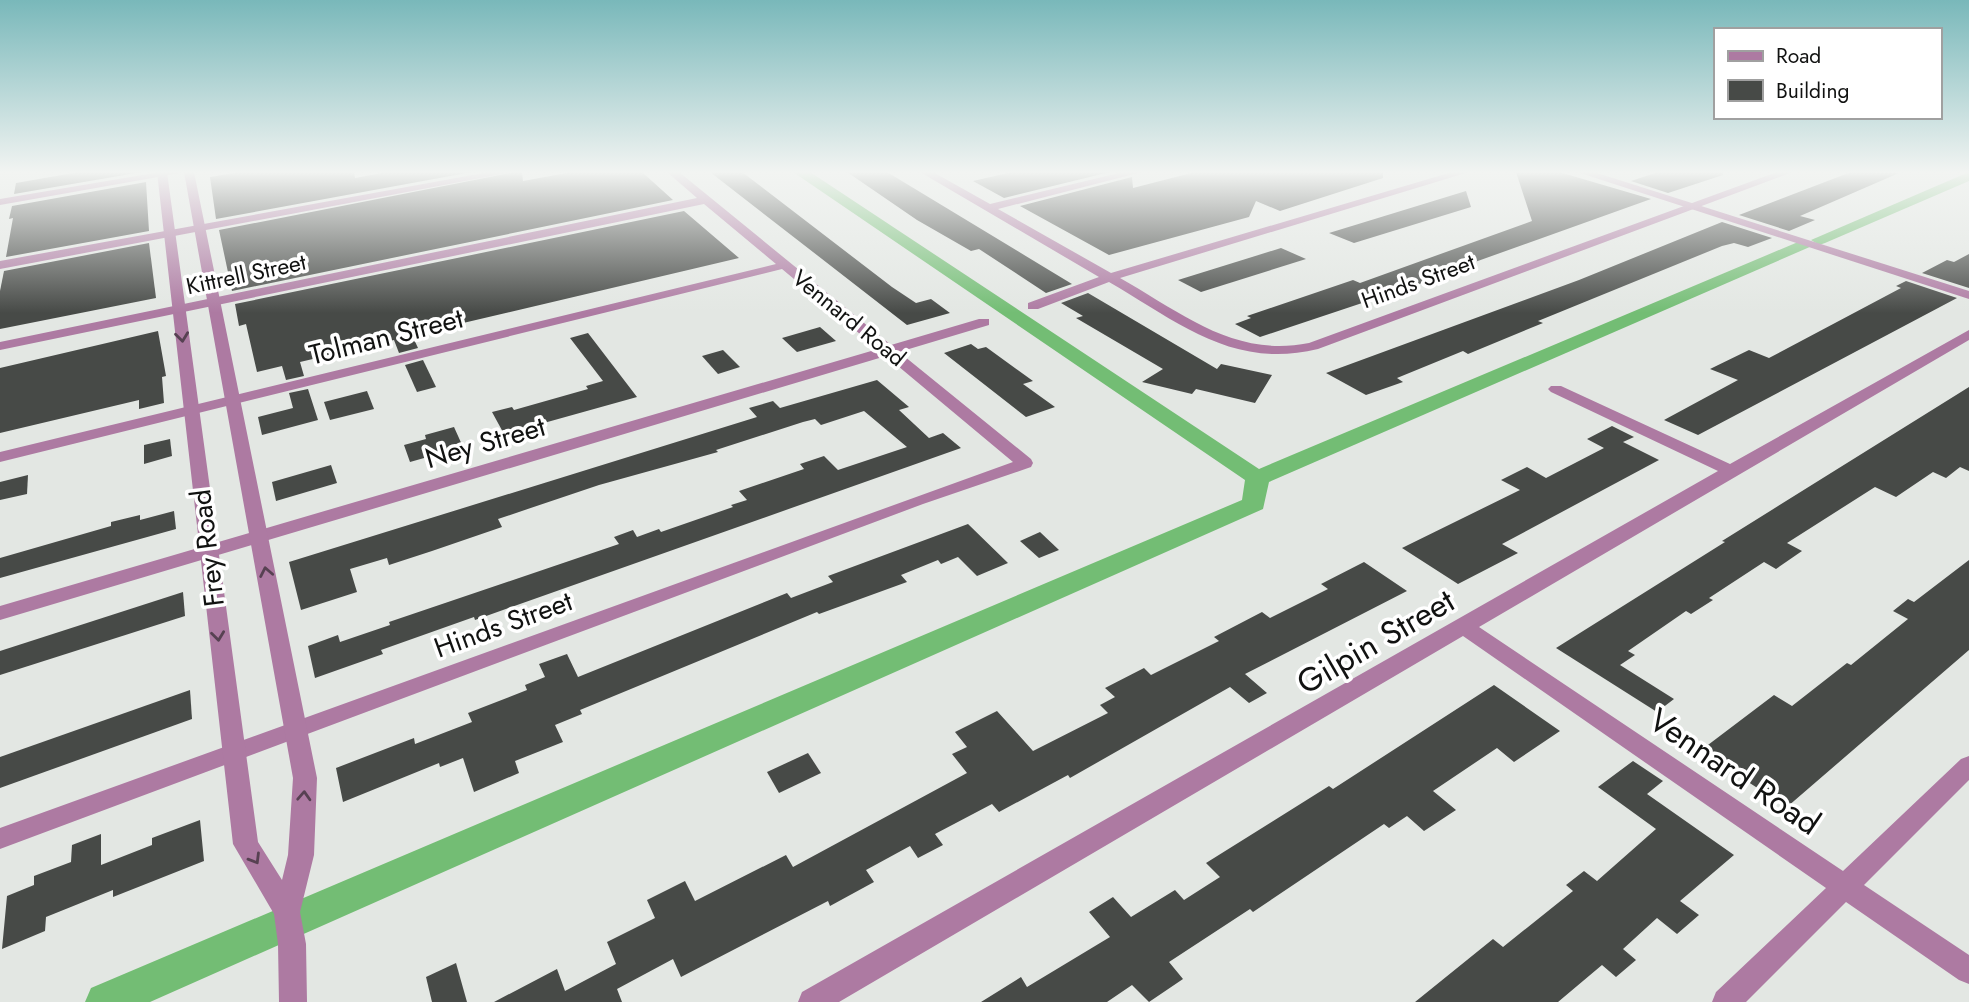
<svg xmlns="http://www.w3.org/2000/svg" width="1969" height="1002" viewBox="0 0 1969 1002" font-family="Jost,sans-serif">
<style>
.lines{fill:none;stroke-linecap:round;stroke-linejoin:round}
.canal{fill:#73bd74;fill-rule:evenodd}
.building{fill:#474a47}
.minor{fill:#ad7aa2;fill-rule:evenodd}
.tertiary{fill:#ad7aa2;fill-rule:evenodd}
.oneway{stroke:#574152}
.labels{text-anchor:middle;stroke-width:7;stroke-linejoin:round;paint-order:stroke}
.far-street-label{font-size:23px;fill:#111211;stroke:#fff}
.street-label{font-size:28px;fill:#111211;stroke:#fff}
.near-street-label{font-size:33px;fill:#111211;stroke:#fff}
</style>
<rect width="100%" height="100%" fill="#e3e7e3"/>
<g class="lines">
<g class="canal">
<path d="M793,172H810L1259,469L1798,242L1804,241L1812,246L1269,482L1263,509L150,1002H85L91,988L1242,500L1245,480Z"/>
<path d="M1969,172V181L1825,243L1819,245L1811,240Z"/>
</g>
</g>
<g class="building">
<path d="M79,172H142L14,194L16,183Z"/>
<path d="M240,172H354L355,178L387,172H472L216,219L210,177Z"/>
<path d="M515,172H522L523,181L572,172H642L673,200L232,291L219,230Z"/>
<path d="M710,172H742L892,287L916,303L931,299L950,313L907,325Z"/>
<path d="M847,172H887L1072,284L1046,293L979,249L971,251L917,220Z"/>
<path d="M1012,172H1110L1004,198L973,181Z"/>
<path d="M1195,172H1383V178L1280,211L1256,201L1249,217L1109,255L1020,206L1132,177L1133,188Z"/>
<path d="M1516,172H1559L1651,199L1461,267L1464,269L1260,337L1235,324L1251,318L1247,316L1353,280L1360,283L1532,221Z"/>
<path d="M1658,172H1723V175L1668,193L1631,181Z"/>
<path d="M1851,172L1899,173L1800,216L1815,220L1789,231L1739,215Z"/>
<path d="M146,182L149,231L6,257L13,218L9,219L12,206Z"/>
<path d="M1466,191L1471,207L1354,243L1329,233Z"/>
<path d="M684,211L739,258L412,335L418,348L399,353L394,340L300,362L304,376L286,380L282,366L257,372L246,324L239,326L235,304Z"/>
<path d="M1722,222L1772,238L1748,247L1734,243L1722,246L1538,321L1543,323L1468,354L1463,351L1397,378L1403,382L1366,395L1326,373L1579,280Z"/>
<path d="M149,243L156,298L0,329V291L4,271Z"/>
<path d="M1281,248L1306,259L1201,292L1178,280Z"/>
<path d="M1969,254V288L1922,273L1947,260L1954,262Z"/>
<path d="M1906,281L1957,298L1698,435L1664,420L1738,380L1710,369L1749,350L1769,358L1901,288L1896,286Z"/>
<path d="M1088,293L1217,369L1221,364L1272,375L1255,403L1196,389L1192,394L1142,382L1163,369L1076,318L1083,316L1061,303Z"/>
<path d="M820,327L836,341L797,352L782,338Z"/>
<path d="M158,331L166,376L162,377L164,403L139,409V400L0,433V368Z"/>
<path d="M588,333L637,397L504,434L492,412L512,407L514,410L588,389L586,386L603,381L570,338Z"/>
<path d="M971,344L978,349L986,347L1033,381L1023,384L1055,407L1026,417L944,353Z"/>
<path d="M723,350L740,367L718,374L702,356Z"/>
<path d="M423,360L436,387L417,392L405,365Z"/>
<path d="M877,380L909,407L899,410L929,438L943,433L961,448L475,620L474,617L381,650L383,654L315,678L308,646L338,635L340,642L390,625L389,622L619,544L614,537L633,530L637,537L659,529L661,532L733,507L731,505L747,500L739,491L804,469L800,464L824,456L838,470L907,447L864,411L821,425L815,419L803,422L716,450L718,452L599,485L498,519L502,527L432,551L389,565L387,558L350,569L357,592L301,610L289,562L757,417L749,408L773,401L780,408Z"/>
<path d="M1969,387V471L1960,467L1946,478L1933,472L1896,497L1875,487L1787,543L1802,551L1776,569L1764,562L1709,598L1713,600L1691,614L1686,611L1628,651L1635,655L1620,665L1674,699L1657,712L1556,648L1725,542L1722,541Z"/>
<path d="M308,389L318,420L262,435L258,417L293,408L289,393Z"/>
<path d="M367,391L374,409L330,420L324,402Z"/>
<path d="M1612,426L1634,437L1623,442L1659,460L1502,544L1518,553L1458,584L1402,548L1520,490L1501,480L1527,467L1546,478L1604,448L1587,439Z"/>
<path d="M454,427L463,447L410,462L404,445L426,439L425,435Z"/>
<path d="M170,439L172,456L144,464V445Z"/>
<path d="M331,465L337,483L276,501L272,482Z"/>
<path d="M28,475L27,494L0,500V482Z"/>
<path d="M174,511L176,529L0,578V558L111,526V522L140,515V520Z"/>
<path d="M968,524L1008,563L977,576L958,557L941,564L938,560L901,575L907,582L819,614L817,612L580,710L582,714L555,725L563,742L515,761L519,773L474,792L463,758L440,767L439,763L343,802L336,768L414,738L415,744L472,722L468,713L527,690L525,685L545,677L539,664L567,654L578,677L787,593L791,598L833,582L828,576Z"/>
<path d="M1040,532L1059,550L1039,558L1020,541Z"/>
<path d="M1969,560V650L1787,807L1700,751L1774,695L1792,706L1847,663L1851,665L1908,619L1893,611L1908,599L1914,602Z"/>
<path d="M1364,562L1407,591L1245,674L1267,693L1249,703L1230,687L1070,778L1068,775L999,812L992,804L935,834L943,845L918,858L910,846L866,870L874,882L830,906L828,901L681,977L673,959L617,989L622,1002H494L557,969L565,991L616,964L607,942L655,918L647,900L685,881L695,901L786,855L793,867L967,773L952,754L967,747L955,732L997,711L1033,751L1108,713L1100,705L1115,697L1105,688L1144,668L1151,675L1219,641L1214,637L1262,612L1270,618L1328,589L1321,584Z"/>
<path d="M183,592L185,616L0,675V651Z"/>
<path d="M1494,685L1560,731L1514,762L1497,748L1433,791L1456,810L1424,831L1407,816L1389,828L1384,824L1253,912L1250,909L1169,962L1183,979L1149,1002L1132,985L1107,1002H981L1021,977L1027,987L1110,937L1089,912L1113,897L1131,917L1175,890L1184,900L1220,877L1206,863L1329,786L1333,789Z"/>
<path d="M190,690L192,719L0,788V757Z"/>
<path d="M808,753L821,773L779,793L767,772Z"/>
<path d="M1633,761L1663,781L1647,794L1734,855L1680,901L1699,915L1677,934L1657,918L1623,949L1636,960L1616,977L1602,965L1558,1002H1415L1493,939L1503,947L1573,891L1566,885L1584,871L1597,881L1656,829L1598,787Z"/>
<path d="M200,820L204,861L113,897V890L46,917L45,931L2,949L7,896L34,885V876L71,862L72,845L101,834V865L152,845V838Z"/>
<path d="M456,963L467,1002H432L426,977Z"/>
</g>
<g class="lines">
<g class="minor">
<path d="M160,172H186L0,205V199Z"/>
<path d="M489,172H513L0,269V261Z"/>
<path d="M667,172H679L891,345L979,319H989V325L899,352L1031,459L1033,463L1031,467L923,504L0,849V828L1013,462L886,356L0,620V606L878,349L782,269L0,462V452L776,264L704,204L0,350V342L697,198Z"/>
<path d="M920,172H933L990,204L1123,172H1142L998,209L1111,273L1452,172H1469L1120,278C1182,313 1234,358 1309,343L1777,172H1793L1318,349C1233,370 1178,322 1109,282L1038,309H1028V303L1099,277Z"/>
<path d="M1969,330V340L1479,627L1843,871L1961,759L1969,756V780L1864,885L1969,955V984L1959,980L1846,902L1746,1002H1712L1716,992L1826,888L1463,636L839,1002H798L802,992L1718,471L1551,392L1548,389L1551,386H1561L1730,464Z"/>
</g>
<g class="tertiary">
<path d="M157,172H167L258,842L282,880L288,855L293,778L184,172H194L317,778L314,855L300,912L306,944L307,1002H279L278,944L274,914L233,844Z"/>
<path d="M1577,172H1594L1969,291V299Z"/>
</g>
</g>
<defs><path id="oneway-chevron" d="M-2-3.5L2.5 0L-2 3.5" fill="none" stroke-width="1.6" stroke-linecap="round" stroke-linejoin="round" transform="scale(1.75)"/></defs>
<g class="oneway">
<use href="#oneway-chevron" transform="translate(182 337) rotate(83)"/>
<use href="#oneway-chevron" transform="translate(266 572) rotate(-101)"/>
<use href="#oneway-chevron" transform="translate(218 636) rotate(83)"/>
<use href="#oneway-chevron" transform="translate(304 796) rotate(-87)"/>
<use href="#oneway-chevron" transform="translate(255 859) rotate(59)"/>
</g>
<linearGradient id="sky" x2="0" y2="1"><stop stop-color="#79b8ba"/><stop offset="0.55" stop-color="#f2f4f2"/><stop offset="1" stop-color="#f2f4f2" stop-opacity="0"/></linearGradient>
<rect width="1969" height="313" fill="url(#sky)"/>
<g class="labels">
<g class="far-street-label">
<text transform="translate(246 274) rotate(-12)" y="8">Kittrell Street</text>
<text transform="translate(1418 281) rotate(-20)" y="8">Hinds Street</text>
<text transform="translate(849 318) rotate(39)" y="8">Vennard Road</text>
</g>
<g class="street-label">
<text transform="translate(386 336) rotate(-14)" y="10">Tolman Street</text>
<text transform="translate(485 442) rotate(-16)" y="10">Ney Street</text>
<text transform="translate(207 548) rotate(-97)" y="10">Frey Road</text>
<text transform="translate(503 624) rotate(-20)" y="10">Hinds Street</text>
</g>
<g class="near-street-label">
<text transform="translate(1375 641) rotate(-30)" y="12">Gilpin Street</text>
<text transform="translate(1735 771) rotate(34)" y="12">Vennard Road</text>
</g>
</g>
<rect x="1714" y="28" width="228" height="91" fill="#ffffff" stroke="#a0a0a0" stroke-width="2"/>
<rect x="1728" y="51" width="35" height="10" fill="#ad7aa2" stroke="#a0a0a0" stroke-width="2"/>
<text x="1776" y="63" font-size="21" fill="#111211">Road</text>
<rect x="1728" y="80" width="35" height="21" fill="#474a47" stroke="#a0a0a0" stroke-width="2"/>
<text x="1776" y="98" font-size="21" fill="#111211">Building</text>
</svg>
